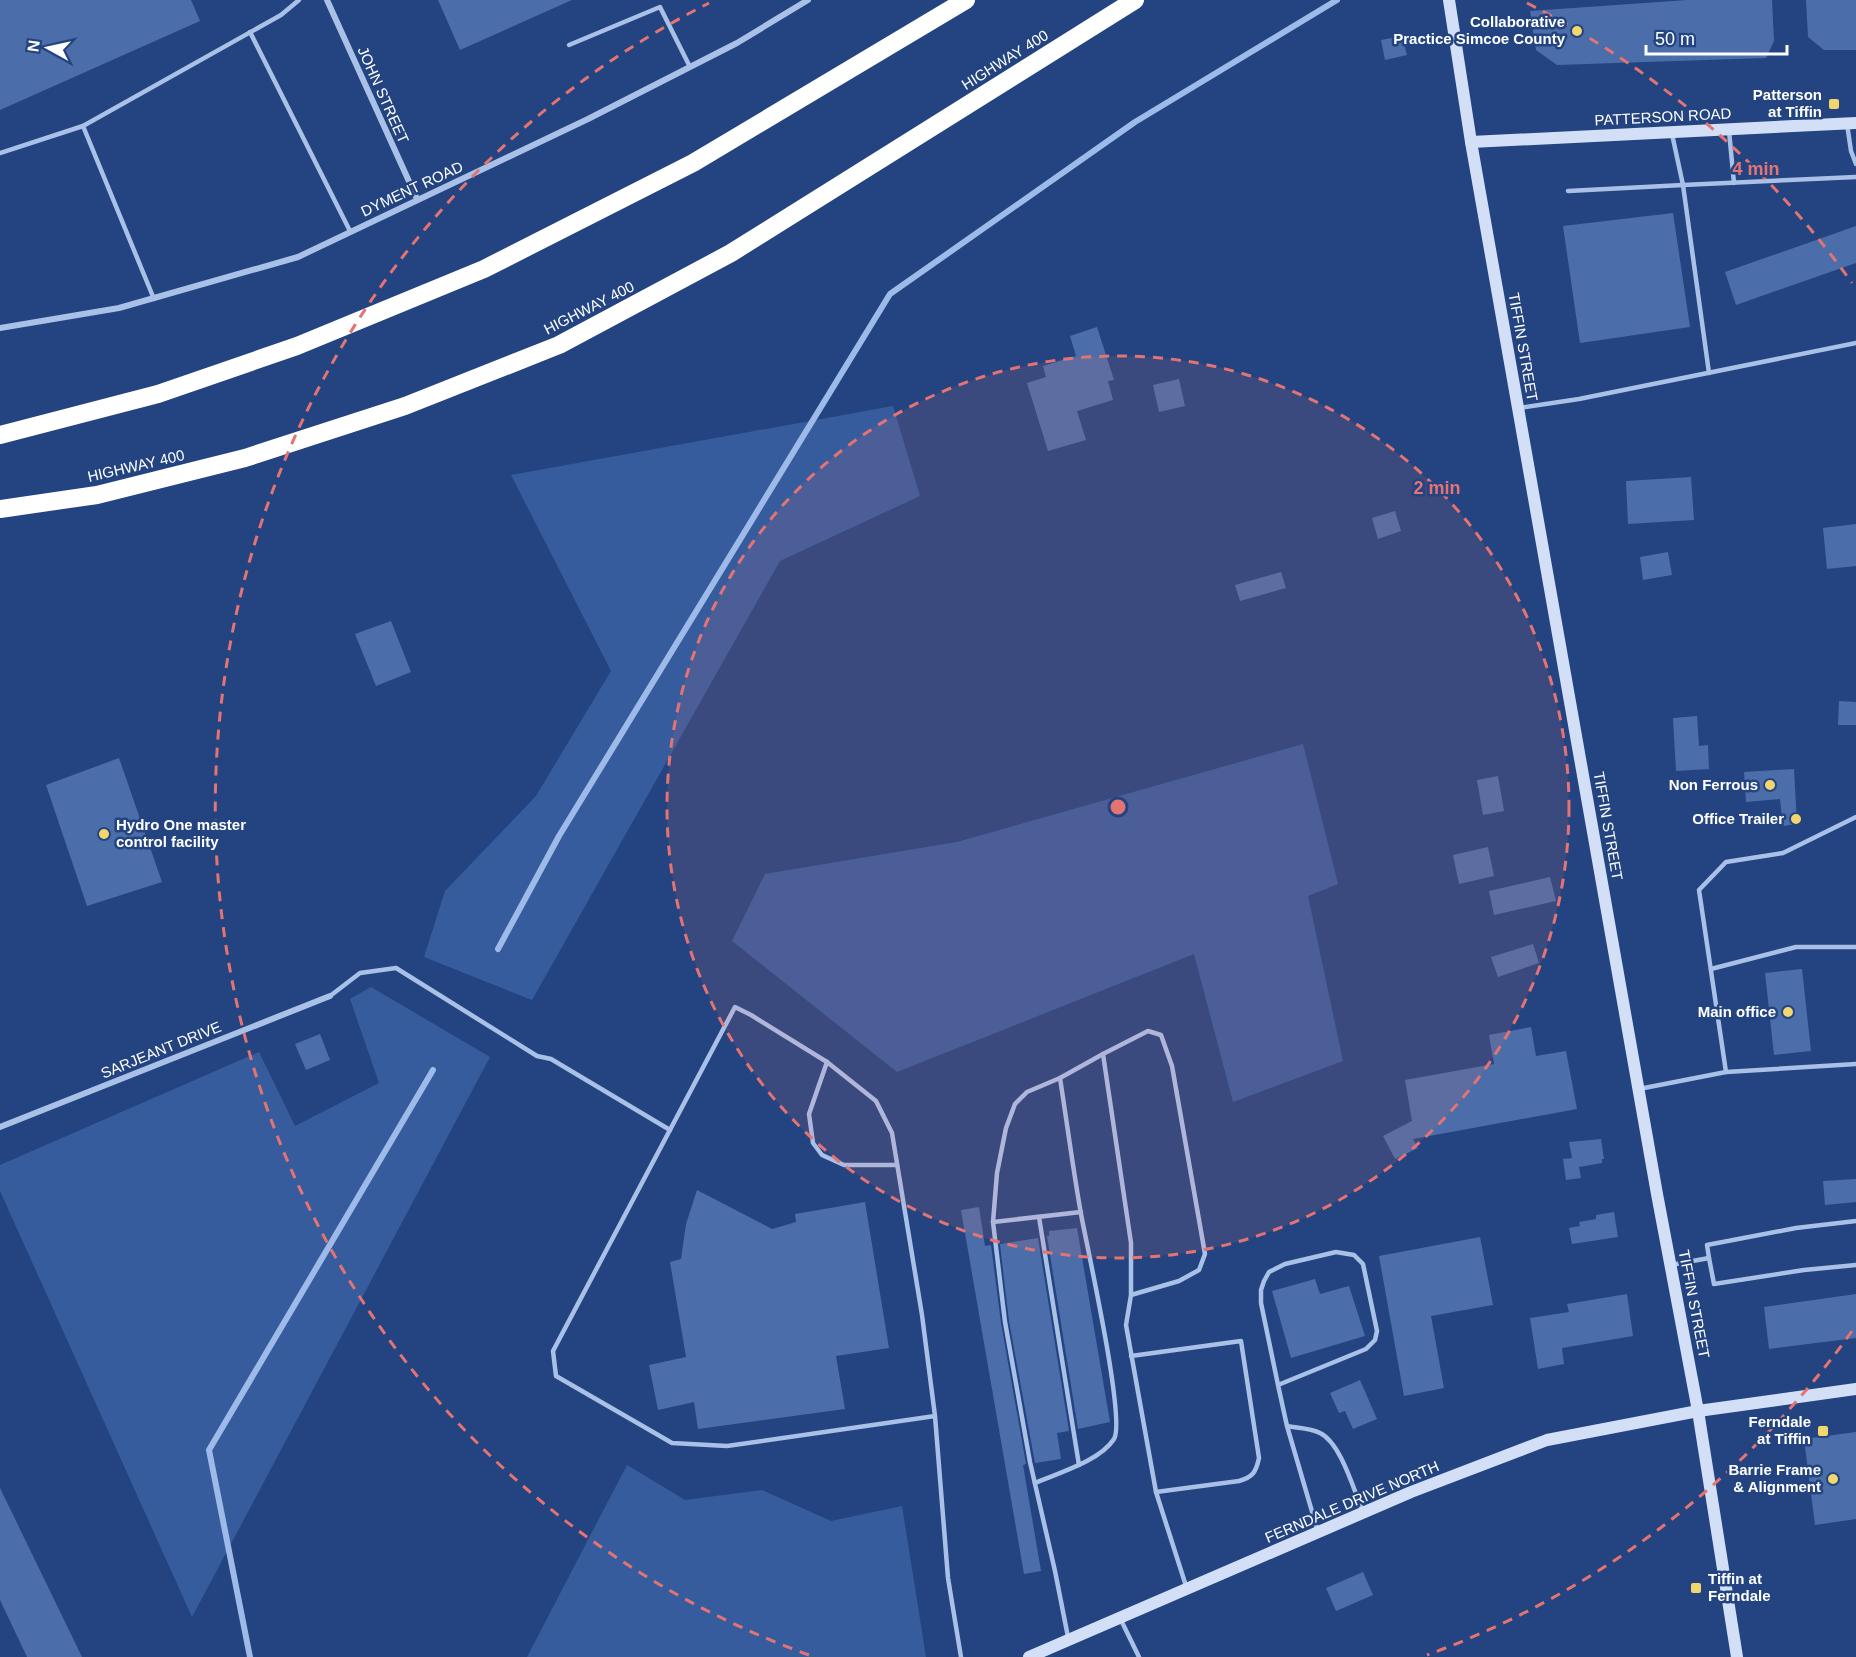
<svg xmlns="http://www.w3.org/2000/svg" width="1856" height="1657" viewBox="0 0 1856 1657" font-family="Helvetica,sans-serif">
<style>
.green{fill:#375c9e}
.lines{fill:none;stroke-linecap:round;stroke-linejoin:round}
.stream{stroke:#9dbae8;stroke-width:6}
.building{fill:#4b6da9}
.lane{stroke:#a9c0e7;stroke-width:4.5}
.street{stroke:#a9c0e7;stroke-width:6}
.secondary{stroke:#d3dff6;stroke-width:12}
.highway{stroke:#fff;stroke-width:18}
.ring{fill:none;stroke:#e47373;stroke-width:3;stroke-dasharray:10 8}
.poi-dot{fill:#f2d76c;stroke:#234480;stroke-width:2}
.labels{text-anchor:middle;stroke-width:5;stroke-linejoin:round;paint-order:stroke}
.poi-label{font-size:15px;font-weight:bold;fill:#fff;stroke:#234480;text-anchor:end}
.street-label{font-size:15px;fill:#fff;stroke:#234480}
.centre{fill:#e47373;stroke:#234480;stroke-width:3}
.ring-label{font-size:18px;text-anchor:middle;font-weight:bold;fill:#e47373;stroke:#234480;stroke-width:5;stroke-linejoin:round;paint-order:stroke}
</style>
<rect width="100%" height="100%" fill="#234480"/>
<g class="green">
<path d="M893,406L920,496L780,561L532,1000L424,957L445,891L536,796L611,671L511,475Z"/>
<path d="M1303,744L1338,884L1308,896L1343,1061L1233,1102L1194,954L897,1072L732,941L765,874L957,842Z"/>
<path d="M371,987L490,1057L192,1617L0,1191V1165L259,1052L295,1126L379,1083L350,999Z"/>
<path d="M627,1465L685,1500L762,1490L831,1521L902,1506L926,1657H527Z"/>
</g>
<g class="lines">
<g class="stream">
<path d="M498,949L559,836L890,294L1135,122L1337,0"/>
<path d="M250,1657L209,1450L433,1070"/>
</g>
</g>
<g class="building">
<path d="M0,0H191L200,21L0,110Z"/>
<path d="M438,0H572L460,50Z"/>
<path d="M1687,0H1772L1774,41L1766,58L1557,65L1536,50L1530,11Z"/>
<path d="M1806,0H1856V50H1824L1808,37Z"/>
<path d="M1402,36L1407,55L1385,60L1381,40Z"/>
<path d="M1673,213L1690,327L1580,343L1563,226Z"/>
<path d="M1856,226V263L1736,305L1725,272Z"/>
<path d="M1097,327L1114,380L1108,381L1113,400L1077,411L1086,440L1048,451L1027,383L1046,377L1043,366L1076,356L1070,336Z"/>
<path d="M1179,379L1185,406L1159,412L1153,385Z"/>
<path d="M1691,477L1694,520L1628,524L1626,481Z"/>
<path d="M1395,511L1401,531L1378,539L1372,518Z"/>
<path d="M1856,524V566L1827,569L1823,528Z"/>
<path d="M1668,552L1672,575L1643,580L1640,557Z"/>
<path d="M1281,572L1286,588L1240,601L1235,585Z"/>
<path d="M391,621L411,672L376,686L355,634Z"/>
<path d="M1839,701L1856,702V725H1838Z"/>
<path d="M1697,716L1699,746L1708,745L1709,769L1676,771L1673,718Z"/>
<path d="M119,758L162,882L87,906L46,785Z"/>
<path d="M1794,769L1797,824L1783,826L1780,799L1746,802L1744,772Z"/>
<path d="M1498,776L1504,811L1483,815L1477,780Z"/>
<path d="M1488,847L1494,876L1459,884L1453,855Z"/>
<path d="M1550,877L1556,901L1494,915L1489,891Z"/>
<path d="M1533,944L1539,963L1498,977L1491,957Z"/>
<path d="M1802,969L1811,1051L1774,1055L1765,973Z"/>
<path d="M1531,1027L1536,1056L1566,1051L1577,1109L1413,1139L1418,1148L1395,1159L1383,1136L1412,1121L1405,1080L1494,1064L1489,1035Z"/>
<path d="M320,1034L330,1060L306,1070L295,1044Z"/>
<path d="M1601,1139L1604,1159H1602V1163L1579,1167L1581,1178L1566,1180L1563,1159L1572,1158L1569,1142Z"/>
<path d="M1856,1179V1202L1825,1205L1823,1181Z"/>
<path d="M697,1190L772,1229L796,1222L795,1214L865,1202L889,1348L836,1356L845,1409L698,1429L694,1402L658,1410L649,1365L686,1357L670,1262L681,1259L686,1224Z"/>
<path d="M979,1207L985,1246L991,1245L1001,1323L1026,1464L1023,1465L1041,1571L1024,1574L961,1210Z"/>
<path d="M1614,1212L1618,1237L1572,1244L1569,1228L1580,1226L1579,1222L1596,1219V1215Z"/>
<path d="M1077,1228L1110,1422L1078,1429L1047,1236H1049V1231Z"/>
<path d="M1480,1237L1493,1305L1431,1316L1444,1388L1404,1396L1379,1256Z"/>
<path d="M1038,1238L1069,1431L1057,1433L1061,1459L1035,1463L1009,1321L1000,1244Z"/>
<path d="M1315,1279L1320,1294L1349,1286L1365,1336L1291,1358L1272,1291Z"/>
<path d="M1627,1294L1633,1336L1562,1348L1564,1364L1538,1369L1530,1318L1569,1312L1567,1304Z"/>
<path d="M1856,1294V1338L1769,1349L1764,1307Z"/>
<path d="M1360,1380L1377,1419L1353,1429L1345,1411L1339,1413L1330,1393Z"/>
<path d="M1856,1432V1519L1815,1525L1804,1439Z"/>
<path d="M0,1488L82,1657H27L0,1600Z"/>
<path d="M1363,1572L1373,1595L1336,1611L1326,1588Z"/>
</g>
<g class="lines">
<g class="lane">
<path d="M250,32L350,231"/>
<path d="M569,45L660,7L690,67"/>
<path d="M1847,124L1851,151L1856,164"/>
<path d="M1729,131L1734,183"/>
<path d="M1672,134L1683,185L1856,177"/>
<path d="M0,153L83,126"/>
<path d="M1568,191L1683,185L1709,373"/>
<path d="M154,299L83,126L281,15L299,0"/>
<path d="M1519,408L1579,399L1856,343"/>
<path d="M1711,969L1796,947H1856"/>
<path d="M330,996L360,973L396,968L537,1056L551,1059L670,1130"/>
<path d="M827,1062L809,1114L813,1143L822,1155L844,1165H897"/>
<path d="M1726,1072L1699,890L1726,862L1783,853L1856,817"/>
<path d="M1639,1089L1726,1072L1856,1064"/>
<path d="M1039,1217L1079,1465"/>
<path d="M993,1222L1081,1212"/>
<path d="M1709,1258L1707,1245L1796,1228L1856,1221"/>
<path d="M1671,1265L1709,1258L1714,1284L1804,1270L1856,1265"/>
<path d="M1131,1295L1179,1281L1199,1270L1205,1254L1172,1066L1161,1035L1148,1031L1103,1054L1131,1243V1295L1126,1325L1156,1492L1186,1586"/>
<path d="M1131,1356L1241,1341L1259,1458C1256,1472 1253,1477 1239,1481L1156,1492"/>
<path d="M1278,1385L1366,1349L1375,1340L1377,1331L1363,1264L1354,1255L1336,1252L1285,1264L1269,1272L1264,1281L1261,1290V1303L1278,1385L1287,1426L1318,1532"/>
<path d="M935,1416L727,1446L672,1443L556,1376L553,1351L735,1007L751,1015L827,1062L876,1101L892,1133L922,1315L935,1416L948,1578L961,1657"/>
<path d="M1287,1426C1298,1428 1311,1428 1320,1433C1341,1443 1354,1491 1363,1512"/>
<path d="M1035,1483C1058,1473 1100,1461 1114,1439C1126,1420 1087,1247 1081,1214C1073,1169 1067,1123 1060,1078"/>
<path d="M1120,1618L1139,1657"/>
<path d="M1068,1637L1055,1571L1030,1462L1005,1322L993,1222L997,1173L1006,1128L1015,1104L1027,1092L1060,1078L1103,1054"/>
</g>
<g class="street">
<path d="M327,0L417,199"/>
<path d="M0,328L119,308L298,257L588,119L737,43L808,0"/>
<path d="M0,1127L330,996"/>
</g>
<g class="secondary">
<path d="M1449,0L1471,142L1657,1194L1698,1411L1737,1657"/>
<path d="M1471,142L1856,123"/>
<path d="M1029,1657L1411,1492L1547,1440L1698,1411L1856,1389"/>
</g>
<g class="highway">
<path d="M0,435L158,394L297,346L484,269L693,163L966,0"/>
<path d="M0,509L97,495L245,458L405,406L559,345L731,253L1135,0"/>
</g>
</g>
<circle cx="1118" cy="807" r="451" fill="#e47373" fill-opacity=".12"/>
<g class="ring">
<circle cx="1118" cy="807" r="451"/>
<path d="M1852 1331A902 902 0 0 1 1427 1655M809 1655A902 902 0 0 1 709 3M1527 3A902 902 0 0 1 1852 283"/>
</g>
<g class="poi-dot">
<circle cx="1577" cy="31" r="6"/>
<rect x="1828" y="98" width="12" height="12" rx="3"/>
<circle cx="1770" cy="785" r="6"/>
<circle cx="1796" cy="819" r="6"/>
<circle cx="104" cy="834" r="6"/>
<circle cx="1788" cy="1012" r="6"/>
<rect x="1817" y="1425" width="12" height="12" rx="3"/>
<circle cx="1833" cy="1479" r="6"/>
<rect x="1690" y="1582" width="12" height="12" rx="3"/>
</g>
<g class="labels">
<g class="poi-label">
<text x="1565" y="27">Collaborative<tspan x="1565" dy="17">Practice Simcoe County</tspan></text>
<text x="1822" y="100">Patterson<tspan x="1822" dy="17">at Tiffin</tspan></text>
<text x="1758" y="790">Non Ferrous</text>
<text x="1784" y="824">Office Trailer</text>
<text x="116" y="830" text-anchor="start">Hydro One master<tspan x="116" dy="17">control facility</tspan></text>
<text x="1776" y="1017">Main office</text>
<text x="1811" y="1427">Ferndale<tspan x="1811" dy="17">at Tiffin</tspan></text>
<text x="1821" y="1475">Barrie Frame<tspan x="1821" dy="17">&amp; Alignment</tspan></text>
<text x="1708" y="1584" text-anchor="start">Tiffin at<tspan x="1708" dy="17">Ferndale</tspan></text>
</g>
<g class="street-label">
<text transform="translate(1005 60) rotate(-32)" y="5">HIGHWAY 400</text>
<text transform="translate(383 95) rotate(66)" y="5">JOHN STREET</text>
<text transform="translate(1663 117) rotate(-3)" y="5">PATTERSON ROAD</text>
<text transform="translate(412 189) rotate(-25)" y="5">DYMENT ROAD</text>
<text transform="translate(589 308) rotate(-27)" y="5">HIGHWAY 400</text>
<text transform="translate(1523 347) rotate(80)" y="5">TIFFIN STREET</text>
<text transform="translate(136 466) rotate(-13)" y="5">HIGHWAY 400</text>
<text transform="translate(1608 826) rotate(80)" y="5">TIFFIN STREET</text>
<text transform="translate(161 1050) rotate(-22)" y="5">SARJEANT DRIVE</text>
<text transform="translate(1694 1304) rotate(79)" y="5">TIFFIN STREET</text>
<text transform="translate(1352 1502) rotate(-23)" y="5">FERNDALE DRIVE NORTH</text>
</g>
</g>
<circle cx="1118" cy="807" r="9" class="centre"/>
<g class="ring-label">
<text x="1756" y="175">4 min</text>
<text x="1437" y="494">2 min</text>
</g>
<g transform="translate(48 48) rotate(278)" stroke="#234480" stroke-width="4.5" paint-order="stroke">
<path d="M0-4.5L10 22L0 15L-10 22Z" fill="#ffffff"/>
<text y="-9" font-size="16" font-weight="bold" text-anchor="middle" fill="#ffffff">N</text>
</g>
<path d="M1646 45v9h141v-9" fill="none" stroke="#ffffff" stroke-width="3"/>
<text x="1655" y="45" font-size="18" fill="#ffffff" stroke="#234480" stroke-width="4.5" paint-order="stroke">50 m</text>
</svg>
